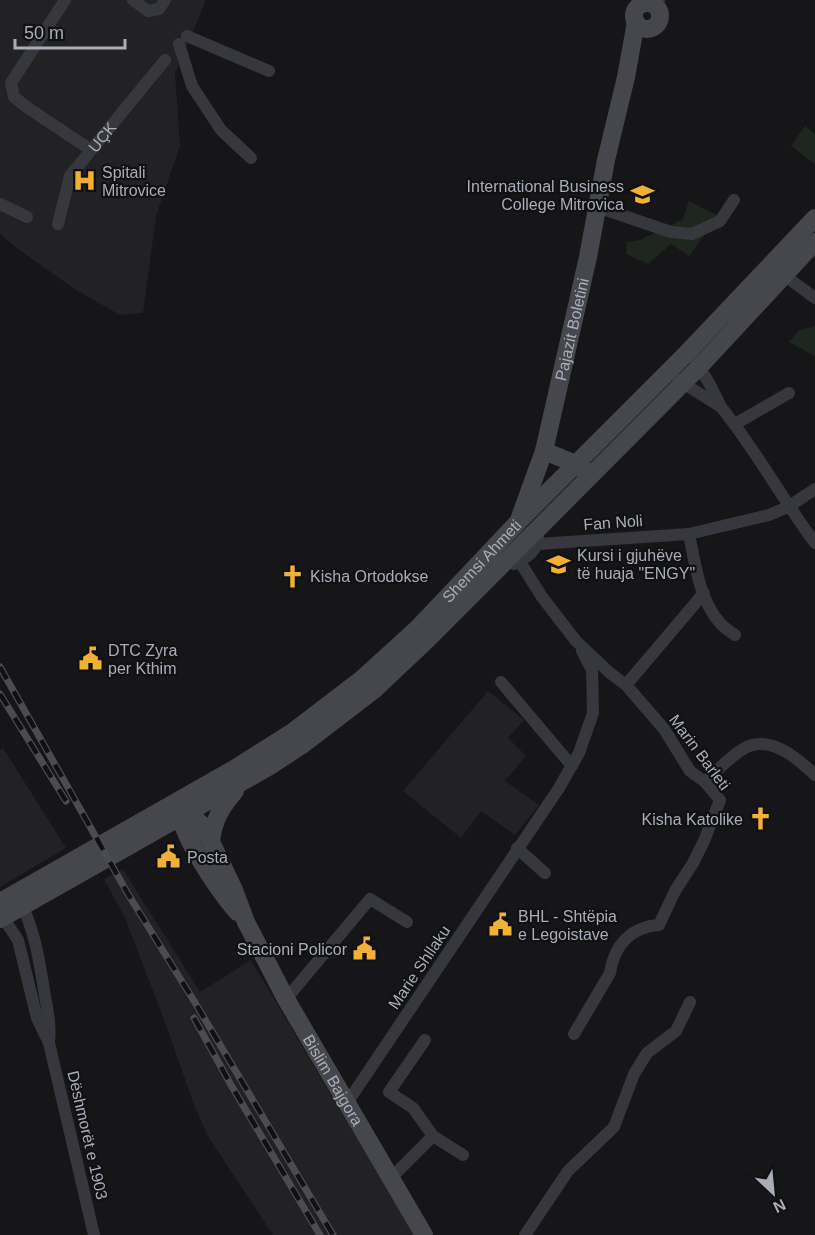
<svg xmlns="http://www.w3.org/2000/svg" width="815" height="1235" viewBox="0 0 815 1235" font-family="Helvetica,sans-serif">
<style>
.built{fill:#222225}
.green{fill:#1e261f}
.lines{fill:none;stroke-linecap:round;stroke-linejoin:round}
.street{stroke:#37383d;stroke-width:12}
.secondary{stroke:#45474d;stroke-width:18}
.rail-casing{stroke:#4a4c52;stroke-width:7}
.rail{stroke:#111113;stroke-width:4.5;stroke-dasharray:14;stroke-linecap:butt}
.labels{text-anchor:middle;stroke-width:4.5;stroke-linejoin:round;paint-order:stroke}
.street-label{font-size:16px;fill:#a8adb8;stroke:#111113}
.poi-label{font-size:16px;fill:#a8adb8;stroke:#111113;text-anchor:start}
</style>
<rect width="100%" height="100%" fill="#161618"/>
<g class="built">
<path d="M0,0H206L175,74L180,146L156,216L143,313L120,315L76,290L18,249L0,234Z"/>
<path d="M488,691L524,720L508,738L526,756L505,781L539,805L515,835L481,811L461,838L403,791Z"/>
<path d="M3,748L66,848L0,887V750Z"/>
<path d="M123,869L200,992L251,960L414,1235H273L209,1138L194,1105L166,1025L125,918L104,879Z"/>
</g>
<g class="green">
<path d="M805,126L815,134V164L791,146Z"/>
<path d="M689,201L718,216L689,256L671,244L648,264L626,254L627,242L640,240L683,219Z"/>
<path d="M815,326V356L789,342L799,330Z"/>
</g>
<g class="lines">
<g class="street">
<path d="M65,0L11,83L14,97L28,108L91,150"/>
<path d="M133,0L148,11L159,9L165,0"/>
<path d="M655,5L659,0"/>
<path d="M187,36L269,71"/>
<path d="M179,44L192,86L221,130L251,158"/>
<path d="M0,204L27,217"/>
<path d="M597,207L671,232L692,234L720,221L734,200"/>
<path id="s1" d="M58,224L70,176L165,60"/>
<path d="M784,275L815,298"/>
<path d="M678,380L721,407L709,383L696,362"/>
<path d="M721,407C756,450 782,499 815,543"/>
<path d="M735,424L789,393"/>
<path d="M689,534C695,563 699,599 720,623C724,628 730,631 735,635"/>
<path d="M538,544L689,534L769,515L788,507L815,489"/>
<path d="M520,562L542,597L576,641L610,673L626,685L664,729L690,771L705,782L720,800L704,841L693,863L675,891L659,925C631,927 614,945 610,973L574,1034"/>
<path d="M514,564C527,558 538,551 538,536"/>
<path d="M501,682L572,766"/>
<path d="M626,685L704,593"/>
<path d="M705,782C714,773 738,750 749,746C774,737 799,760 815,775"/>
<path d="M517,848L545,873"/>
<path d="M19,899C34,928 39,958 44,990C47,1008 51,1025 49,1042"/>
<path d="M0,913L18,940L37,1018L49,1043L94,1235"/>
<path d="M286,999L370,899L407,922"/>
<path d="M425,1040L389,1092L413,1108L433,1136"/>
<path d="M347,1103L559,788L579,753L593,713L592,670L582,651"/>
<path d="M390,1179L433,1136L463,1155"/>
<path d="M525,1235L568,1171L614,1127L634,1074L647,1053L676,1031L690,1002"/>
</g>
<g class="secondary">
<circle cx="647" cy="16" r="13"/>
<path d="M544,451L576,464L585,471"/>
<path id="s2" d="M520,517L544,451L588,257L606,160L626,77L636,22"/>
<path id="s3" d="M183,806L200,823L211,842L234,890L246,922L286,999L424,1235"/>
<path d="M178,809C185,841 216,887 237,912"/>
<path d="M211,842C213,821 221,807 235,791"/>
<path id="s4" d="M0,902L234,769L294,731L362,679L418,628L519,521L687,353L815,218"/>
<path d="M0,919L270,766L302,745L375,689L428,639L700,366L815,242"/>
</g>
<defs>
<g id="rail">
<path d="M0,667L128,894L194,1001L333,1235"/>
<path d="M0,694L66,801"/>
<path d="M194,1018L231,1085L320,1235"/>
</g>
</defs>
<use href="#rail" class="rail-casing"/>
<use href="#rail" class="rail"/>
</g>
<defs>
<symbol id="hospital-bare" viewBox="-9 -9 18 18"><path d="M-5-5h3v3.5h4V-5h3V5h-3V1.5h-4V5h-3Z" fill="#f2b134" stroke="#111113" stroke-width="2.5" paint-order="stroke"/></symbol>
<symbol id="university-bare" viewBox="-9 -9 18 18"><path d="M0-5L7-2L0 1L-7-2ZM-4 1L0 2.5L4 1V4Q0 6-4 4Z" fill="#f2b134" stroke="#111113" stroke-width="2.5" paint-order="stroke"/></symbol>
<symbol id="church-bare" viewBox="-9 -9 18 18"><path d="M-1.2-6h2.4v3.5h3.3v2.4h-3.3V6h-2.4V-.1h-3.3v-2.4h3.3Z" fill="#f2b134" stroke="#111113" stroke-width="2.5" paint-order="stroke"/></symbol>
<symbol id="civic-bare" viewBox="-9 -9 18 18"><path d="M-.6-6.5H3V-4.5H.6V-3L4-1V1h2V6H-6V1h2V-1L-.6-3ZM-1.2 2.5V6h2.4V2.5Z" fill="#f2b134" stroke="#111113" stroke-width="2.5" paint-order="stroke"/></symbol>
</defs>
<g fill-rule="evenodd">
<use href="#hospital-bare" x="68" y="164" width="33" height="33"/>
<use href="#university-bare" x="626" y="178" width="33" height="33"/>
<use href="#university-bare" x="542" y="548" width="33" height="33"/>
<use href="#church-bare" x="276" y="560" width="33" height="33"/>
<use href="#civic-bare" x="74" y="642" width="33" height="33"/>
<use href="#church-bare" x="744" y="802" width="33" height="33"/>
<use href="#civic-bare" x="152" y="840" width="33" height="33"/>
<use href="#civic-bare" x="484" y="908" width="33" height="33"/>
<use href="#civic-bare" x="348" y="932" width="33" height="33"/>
</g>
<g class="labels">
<g class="street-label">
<text dy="6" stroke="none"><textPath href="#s1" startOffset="100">UÇK</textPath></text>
<text dy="6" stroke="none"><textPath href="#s2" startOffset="195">Pajazit Boletini</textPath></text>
<text transform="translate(613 522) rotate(-4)" y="6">Fan Noli</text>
<text dy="6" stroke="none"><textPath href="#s4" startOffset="594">Shemsi Ahmeti</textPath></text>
<text transform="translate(700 752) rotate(53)" y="6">Marin Barleti</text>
<text transform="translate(419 967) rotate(-56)" y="6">Marie Shllaku</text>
<text dy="6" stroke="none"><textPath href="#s3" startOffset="314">Bislim Bajgora</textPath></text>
<text transform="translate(88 1135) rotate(77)" y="6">Dëshmorët e 1903</text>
</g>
<g class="poi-label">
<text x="102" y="178">Spitali<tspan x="102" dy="18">Mitrovice</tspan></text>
<text x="624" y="192" text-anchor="end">International Business<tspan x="624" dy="18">College Mitrovica</tspan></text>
<text x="577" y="561">Kursi i gjuhëve<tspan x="577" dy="18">të huaja "ENGY"</tspan></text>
<text x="310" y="582">Kisha Ortodokse</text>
<text x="108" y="656">DTC Zyra<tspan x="108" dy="18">per Kthim</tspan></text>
<text x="743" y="825" text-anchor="end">Kisha Katolike</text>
<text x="187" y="863">Posta</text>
<text x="518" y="922">BHL - Shtëpia<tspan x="518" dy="18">e Legoistave</tspan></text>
<text x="347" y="955" text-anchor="end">Stacioni Policor</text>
</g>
</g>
<g transform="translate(773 1193) rotate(154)" stroke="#111113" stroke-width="4.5" paint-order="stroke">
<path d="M0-4.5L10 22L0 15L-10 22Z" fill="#a8adb8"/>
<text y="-9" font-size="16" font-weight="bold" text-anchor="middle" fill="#a8adb8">N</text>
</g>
<path d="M15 39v9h110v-9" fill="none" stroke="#a8adb8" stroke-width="3"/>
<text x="24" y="39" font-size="18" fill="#a8adb8" stroke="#111113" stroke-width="4.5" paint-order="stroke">50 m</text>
</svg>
